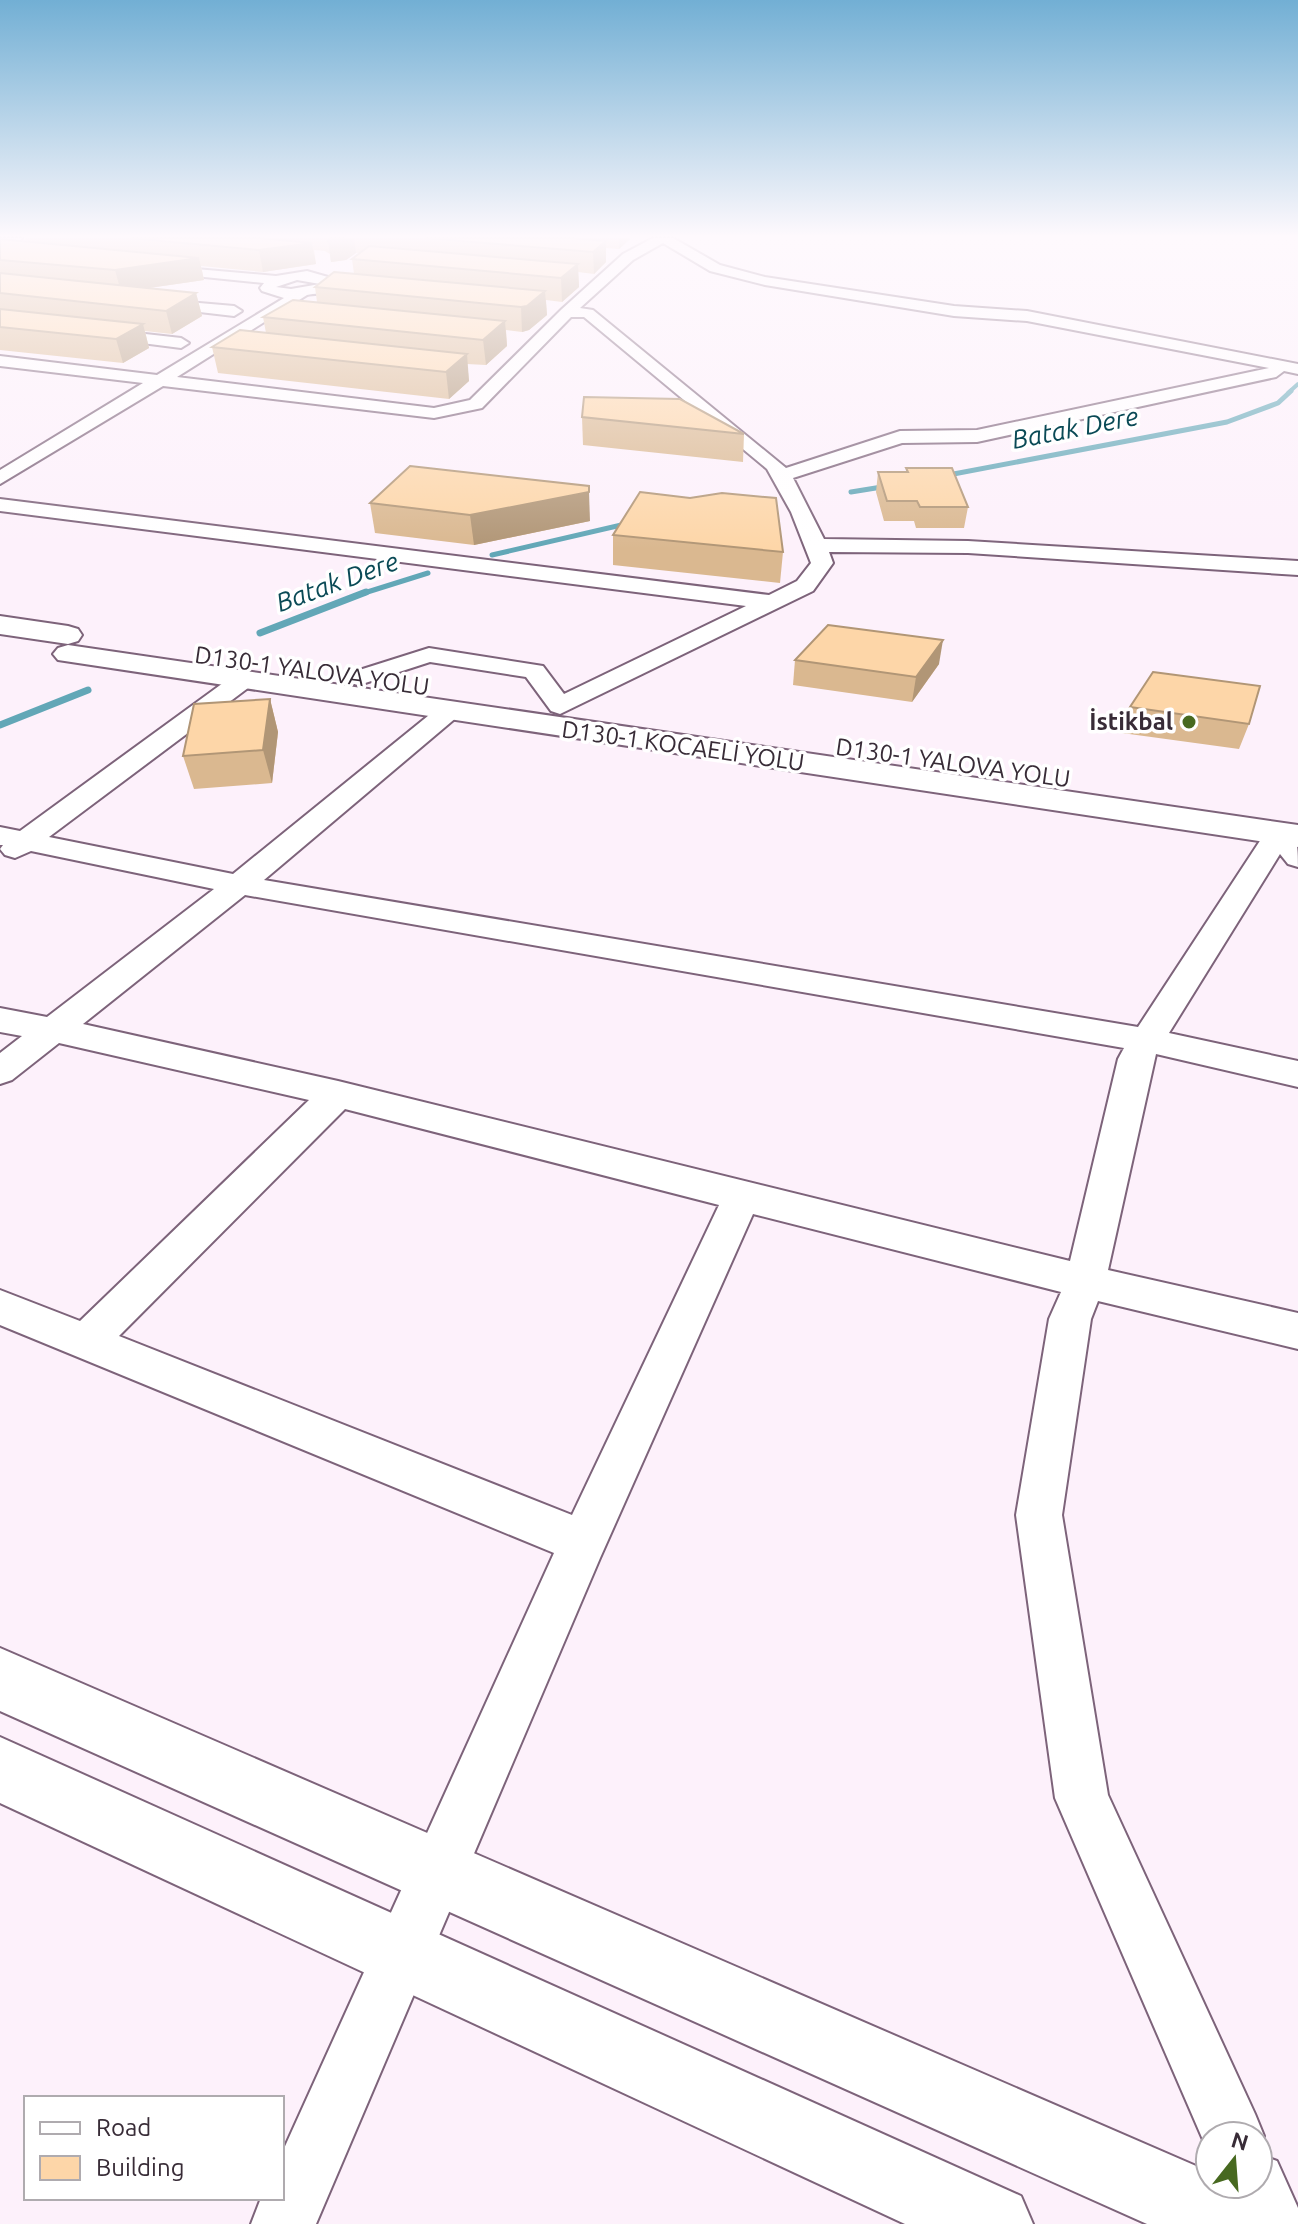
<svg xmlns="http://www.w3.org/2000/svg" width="1298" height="2224" viewBox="0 0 1298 2224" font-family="Ubuntu,sans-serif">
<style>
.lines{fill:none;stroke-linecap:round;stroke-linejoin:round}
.stream-far2{stroke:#62a7b7;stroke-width:4}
.stream-far1{stroke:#62a7b7;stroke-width:5}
.stream{stroke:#62a7b7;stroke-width:7}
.minor-casing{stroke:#7d637a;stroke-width:4}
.major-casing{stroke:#7d637a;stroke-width:4}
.highway-casing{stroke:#7d637a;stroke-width:4}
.minor{fill:#fff;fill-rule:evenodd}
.major{fill:#fff;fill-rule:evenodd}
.highway{fill:#fff;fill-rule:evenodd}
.wall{fill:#dab890}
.shaded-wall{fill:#b19676}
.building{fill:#fdd6a8;stroke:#b19676;stroke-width:2}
.poi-dot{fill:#476920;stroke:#fff;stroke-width:3}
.labels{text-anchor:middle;stroke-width:7;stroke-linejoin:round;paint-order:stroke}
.far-street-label{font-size:24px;fill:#382c37;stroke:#fff}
.far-poi-label{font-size:24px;font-weight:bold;fill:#382c37;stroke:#fff;text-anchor:end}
.far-water-label{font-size:26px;font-style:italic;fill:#0a4a56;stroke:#fff}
</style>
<rect width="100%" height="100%" fill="#fdf1fb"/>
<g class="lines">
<path class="stream-far2" d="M1288,393L1298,384"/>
<g class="stream-far1">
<path d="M943,476L1227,422L1278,403L1291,391"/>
<path d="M851,492L888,486"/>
<path d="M492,555L630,523"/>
<path d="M361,594L428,573"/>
</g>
<g class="stream">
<path d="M260,633L366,592"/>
<path d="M0,725L88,690"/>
</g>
<defs>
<g id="minor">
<path d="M653,238H673L720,265L765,277L954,306L1027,311L1298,364V374L1284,371L1276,377L977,442L902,443L793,478L824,539L968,541L1298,561V575L968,553L829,552L833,563L813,591L560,714L551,711L526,677L430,662L359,685L350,683L347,678L350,673L429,648L543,666L564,694L746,606L0,511V499L769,595L797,581L811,563L791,512L767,469L584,317H571L482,408L434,418L163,386L0,484V470L143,383L0,366V356L157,375L284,298L262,291L260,288L264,283L155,272L150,271V265L276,276L307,271L328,277L335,283L365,286L372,290C364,296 324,291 307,295L177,377L434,408L470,400L562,309L623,254ZM663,243L710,271L765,285L954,316L1027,321L1269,368L977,430L900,431L786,468L593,310L580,308L633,260ZM297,280L320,284L291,289L276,287Z"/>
<path d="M153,299L234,306L242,311L234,316L148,306L146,303Z"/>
<path d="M101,329L181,338L189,343L181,348L95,337L93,334Z"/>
<path d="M243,673L252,675L255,680L252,685L49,837L233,874L439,707H457L461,712L457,717L264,880L1138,1027L1269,827C1298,819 1298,845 1298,867L1288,864L1280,854L1169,1033L1298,1061V1087L1156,1054L1108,1270L1298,1313V1349L1098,1301L1091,1319L1062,1515L1108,1795L1255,2114L1264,2136L1258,2151V2136H1210V2156L1055,1798L1016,1515L1049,1319L1061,1292L753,1214L600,1558L316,2224H251L261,2198H282V2153L554,1553L0,1325V1290L80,1321L309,1100L59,1043L12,1080L0,1084V1053L22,1036L0,1032V1008L47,1017L214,889L31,851L15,858L5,855L0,849L3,845H0V827L20,831L234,675ZM245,895L1124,1048L1118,1059L1070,1261L338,1081L83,1024ZM345,1109L719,1205L572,1515L119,1336Z"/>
<path d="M1258,2154L1277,2161L1298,2208V2224H1239L1222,2184H1258Z"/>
</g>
<g id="major">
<path d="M0,238H22L20,241L0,245Z"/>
<path d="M0,1648L1210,2172V2184H1239L1266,2196L1278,2224H1147L0,1711Z"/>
<path d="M0,1737L1021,2196L1033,2224H905L0,1803Z"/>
</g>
<g id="highway">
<path d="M0,616L68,626L78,629L82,635L78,641L68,644L0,634Z"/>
<path d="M68,645L1298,825V847L58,660L53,654L58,648Z"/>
</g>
</defs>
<use href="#minor" class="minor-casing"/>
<use href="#major" class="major-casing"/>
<use href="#highway" class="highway-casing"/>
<use href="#minor" class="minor"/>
<use href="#major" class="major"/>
<use href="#highway" class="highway"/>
</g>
<g class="wall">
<path d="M25,238H630V239L619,249L606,248V262L594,274L578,272L579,287L562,302L546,300L547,315L529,330L522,332L506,330L507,346L486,365L467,364L469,381L449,399L218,373L212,347L266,333L263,317L317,302L315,287L354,274L352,259L359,253H356L346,260L331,262L330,254L325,251L314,250L316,264L263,272L201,266L204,280L149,288L196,293L202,316L172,334L145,331L149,348L123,363L0,350V239L26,242Z"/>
<path d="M582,417L744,434L743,462L583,445Z"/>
<path d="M906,468L968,507L964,528H916L914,521H884L876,492L878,472H906Z"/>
<path d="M370,503L590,521L474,545L375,533Z"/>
<path d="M613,535L783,552L780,583L613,565Z"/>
<path d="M795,660L939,664L912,702L793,685Z"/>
<path d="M270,699L278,732L272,783L194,789L183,756Z"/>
<path d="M1130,707L1249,724L1239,749L1122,733Z"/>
</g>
<g class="shaded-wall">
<path d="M344,238H354L356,253L346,260L331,262L328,241Z"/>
<path d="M619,238H630V239L619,249Z"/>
<path d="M606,241V262L594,274L593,252Z"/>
<path d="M312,243L316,264L263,272L259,250Z"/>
<path d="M199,258L204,280L121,292L115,270Z"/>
<path d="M578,264L579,287L562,302L561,278Z"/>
<path d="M545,291L547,315L529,330L522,332L521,307Z"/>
<path d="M196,293L202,316L172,334L166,311Z"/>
<path d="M505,321L507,346L486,365L483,340Z"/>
<path d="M143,324L149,348L123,363L116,339Z"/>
<path d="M467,354L469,381L449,399L446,372Z"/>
<path d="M589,492L590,521L474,545L470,515Z"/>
<path d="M943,640L939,664L912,702L916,677Z"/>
<path d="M270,699L278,732L272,783L263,750Z"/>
</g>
<g class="building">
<path d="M130,238H261L312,243L259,250Z"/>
<path d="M330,238H344L328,241Z"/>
<path d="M425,238H572L606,241L593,252Z"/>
<path d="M0,239L199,258L115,270L0,260Z"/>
<path d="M369,246L578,264L561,278L352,259Z"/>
<path d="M334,272L545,291L527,306L521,307L315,287Z"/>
<path d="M0,273L196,293L166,311L0,293Z"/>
<path d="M293,300L505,321L483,340L263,317Z"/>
<path d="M0,309L143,324L116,339L0,327Z"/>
<path d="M240,330L467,354L446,372L212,347Z"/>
<path d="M584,397L680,399L744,434L582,417Z"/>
<path d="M410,466L589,486V492L470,515L370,503Z"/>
<path d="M906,468H952L968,507H920L917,501H887L878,472H908Z"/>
<path d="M640,492L690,498L722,493L776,498L783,552L613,535Z"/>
<path d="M828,625L943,640L916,677L795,660Z"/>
<path d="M1153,672L1260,686L1249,724L1130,707Z"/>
<path d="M270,699L263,750L183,756L194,704Z"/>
</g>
<linearGradient id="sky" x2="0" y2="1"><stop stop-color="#72afd4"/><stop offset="0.43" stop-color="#fef9fd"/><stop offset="1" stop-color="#fef9fd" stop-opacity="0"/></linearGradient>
<rect width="1298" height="549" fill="url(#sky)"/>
<circle class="poi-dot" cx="1189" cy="722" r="8"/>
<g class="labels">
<g class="far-street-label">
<text transform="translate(312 671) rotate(8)" y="8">D130-1 YALOVA YOLU</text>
<text transform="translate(683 746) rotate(8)" y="8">D130-1 KOCAELİ YOLU</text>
<text transform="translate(953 763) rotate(8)" y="8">D130-1 YALOVA YOLU</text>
</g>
<g class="far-poi-label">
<text x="1173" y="730">İstikbal</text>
</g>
<g class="far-water-label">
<text transform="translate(1075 428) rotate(-11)" y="9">Batak Dere</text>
<text transform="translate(337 582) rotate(-20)" y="9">Batak Dere</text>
</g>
</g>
<rect x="24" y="2096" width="260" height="104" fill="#ffffff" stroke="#afabaf" stroke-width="2"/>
<rect x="40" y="2122" width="40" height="12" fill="#ffffff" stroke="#afabaf" stroke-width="2"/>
<text x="96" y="2136" font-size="24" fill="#382c37">Road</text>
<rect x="40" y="2156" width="40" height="24" fill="#fdd6a8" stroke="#afabaf" stroke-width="2"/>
<text x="96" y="2176" font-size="24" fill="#382c37">Building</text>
<g transform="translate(1234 2160) rotate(17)"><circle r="38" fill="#ffffff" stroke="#afabaf" stroke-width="2"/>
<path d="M0-6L14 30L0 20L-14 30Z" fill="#476920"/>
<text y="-12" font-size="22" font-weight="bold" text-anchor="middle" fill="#382c37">N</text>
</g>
</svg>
